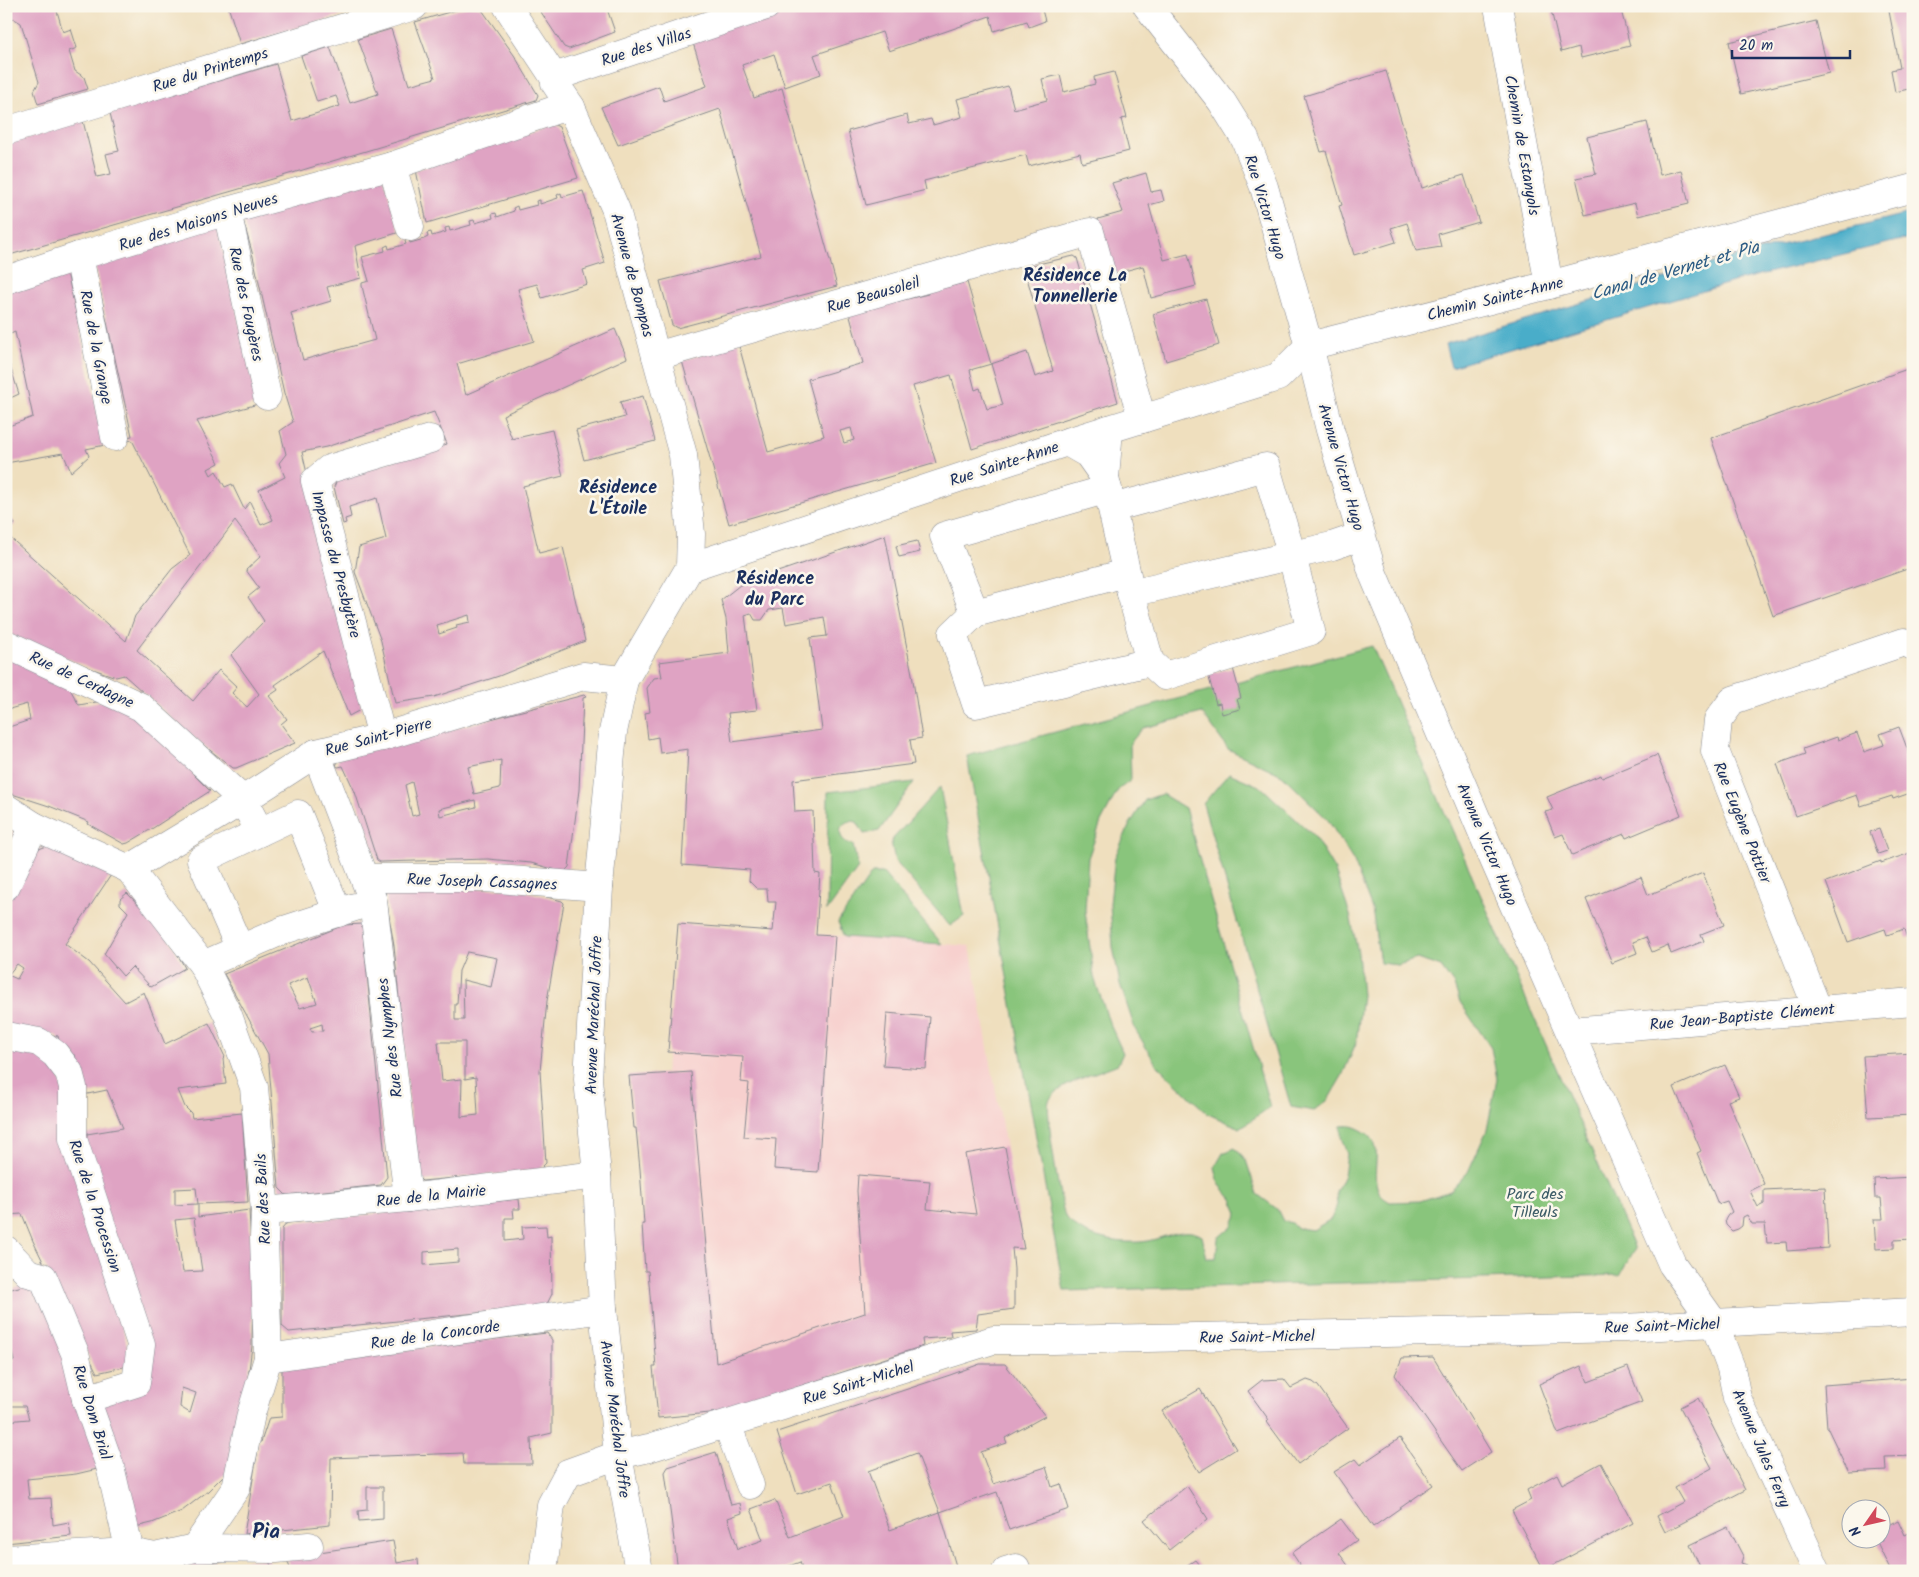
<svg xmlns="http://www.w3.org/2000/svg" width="1919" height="1577" viewBox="0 0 1919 1577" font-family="Kalam,sans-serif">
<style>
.built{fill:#f7d0ce}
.green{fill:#89c57b;stroke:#527a6c;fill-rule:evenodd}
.water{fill:#49adc9;stroke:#326e94}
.building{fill:#dfa3c3;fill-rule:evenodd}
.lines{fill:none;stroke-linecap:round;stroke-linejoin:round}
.minor-casing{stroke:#85878e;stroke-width:29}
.major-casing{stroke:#85878e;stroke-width:29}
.minor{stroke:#fff;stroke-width:28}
.major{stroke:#fff;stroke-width:28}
.labels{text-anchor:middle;stroke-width:5;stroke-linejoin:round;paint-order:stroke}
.street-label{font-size:16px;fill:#1b2f5e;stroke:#fbf7ec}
.park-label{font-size:16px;fill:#3c5c67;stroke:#fbf7ec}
.water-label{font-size:18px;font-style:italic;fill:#2b5b83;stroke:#fbf7ec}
.neighbourhood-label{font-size:18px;font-weight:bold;fill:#1b2f5e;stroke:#fbf7ec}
.district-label{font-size:21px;font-weight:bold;fill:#1b2f5e;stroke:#fbf7ec}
</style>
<rect width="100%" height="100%" fill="#fbf7ec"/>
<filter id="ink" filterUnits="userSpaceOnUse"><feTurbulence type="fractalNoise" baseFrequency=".02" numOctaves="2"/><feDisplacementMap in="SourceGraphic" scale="10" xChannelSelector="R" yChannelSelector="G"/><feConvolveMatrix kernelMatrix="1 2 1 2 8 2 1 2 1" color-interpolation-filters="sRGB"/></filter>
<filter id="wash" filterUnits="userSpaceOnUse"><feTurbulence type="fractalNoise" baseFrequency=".0096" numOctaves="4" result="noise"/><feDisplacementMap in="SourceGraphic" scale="20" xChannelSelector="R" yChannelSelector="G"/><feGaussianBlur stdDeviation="1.12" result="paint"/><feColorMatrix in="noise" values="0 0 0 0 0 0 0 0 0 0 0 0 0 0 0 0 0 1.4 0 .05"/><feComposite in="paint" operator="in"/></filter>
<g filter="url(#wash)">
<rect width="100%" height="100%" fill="#efdfbe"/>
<path class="built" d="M678,924L970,946L1024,1249L990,1248L857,1191L865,1313L716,1363L691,1072L666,1073Z"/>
<g class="green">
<path d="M1372,646L1635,1249L1620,1275L1064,1291L967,756ZM1202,713L1228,749L1282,775L1328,820L1354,862L1372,909L1380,963L1398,965L1417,959L1441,967L1454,985L1460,1002L1491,1048L1497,1079L1487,1130L1468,1172L1450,1191L1420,1201L1390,1202C1387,1200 1383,1198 1381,1195C1366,1174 1389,1145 1363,1131C1354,1126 1350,1125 1341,1126V1137L1347,1154L1344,1175L1336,1192L1337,1205L1331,1219L1313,1230L1298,1228L1292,1223L1283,1221L1277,1209L1257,1194L1246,1160L1235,1148L1223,1153L1215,1167L1219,1184L1232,1199L1238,1213L1232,1226L1218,1238L1216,1258H1207L1202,1236C1183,1224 1161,1241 1140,1242C1120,1243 1102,1240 1084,1232C1079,1229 1070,1223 1066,1218C1061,1211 1045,1109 1049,1101C1056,1085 1101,1071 1118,1064L1123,1053L1109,1022L1094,977L1085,911L1088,858L1101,822L1118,790L1131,780L1130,743L1143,728Z"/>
<path d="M1229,773L1261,787L1314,836L1335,871L1350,915L1358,953L1362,995L1356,1043L1342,1076L1328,1100L1314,1111L1291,1107L1203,804Z"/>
<path d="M914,782L879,831L864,834L857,822C838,817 833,840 853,845L858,868L827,911L828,792Z"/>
<path d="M940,787L964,916L950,926L895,861L891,841Z"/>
<path d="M1162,794L1185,808L1270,1107L1240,1128L1208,1114L1156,1064L1135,1029L1120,984L1113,947L1110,904L1115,857L1130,824L1145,800Z"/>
<path d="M872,873H883L942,944L844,937L838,922Z"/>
</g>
<path class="water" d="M1913,212V237L1743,279L1451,367L1445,344L1737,256Z"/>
<g id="blocks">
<g class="building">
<path d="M6,6H60L57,11L63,32L71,29L77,48L69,51L75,71L84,77L88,89L38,104L34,91L39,82L21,23L6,14Z"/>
<path d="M228,6H370V7L240,44Z"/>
<path d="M470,6L480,7L514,55L538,95L536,100L236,190L6,256V144L83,121L97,177L111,174L106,154L119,151L110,113L276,64L292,121L321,112L340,106L336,96L317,102L301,56L330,47L350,103L378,94L358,39L391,29L409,85L435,78L415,22Z"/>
<path d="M548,6H606L615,32L569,49L564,47L539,9Z"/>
<path d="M778,6H1041L1045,21L1029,27L1027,21L994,31L990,16L889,51L882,32L814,55L821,74L785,87L774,54L742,65L754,98L782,88L837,286L677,328L672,325L660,281L761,256L720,109L618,145L601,107L659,86L664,101L707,86L691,37Z"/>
<path d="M1550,6H1620L1630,46L1581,58L1579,47L1561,52Z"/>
<path d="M1888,6H1913V88L1895,92L1891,70L1900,68Z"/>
<path d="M1816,21L1829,73L1741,94L1729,42Z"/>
<path d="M1386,71L1422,188L1464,175L1479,222L1438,234L1441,247L1416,251L1407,223L1391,228L1396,242L1354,255L1339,206L1342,205L1326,151L1321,152L1304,96Z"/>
<path d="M1114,72L1127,118L1121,119L1129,151L1082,163L1080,153L1029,166L1026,155L924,181L926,190L866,205L848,131L907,115L909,124L931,119L933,125L962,117L957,99L1008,86L1014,109L1047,100L1042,79L1060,75L1064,92L1095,84L1094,77Z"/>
<path d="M1647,122L1660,175L1681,170L1689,204L1638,216L1635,203L1585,215L1576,178L1596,174L1587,137Z"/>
<path d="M553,124L559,127L578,178L427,223L416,170Z"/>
<path d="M1146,173L1151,192L1161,190L1164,201L1149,205L1164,260L1188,254L1196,286L1151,298L1143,266L1113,274L1098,219L1123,212L1112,183Z"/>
<path d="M383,175L400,232L355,246L361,278L327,287L331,301L291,313L303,360L375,340L362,286V283L369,281L362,257L385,251L384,247L388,245L389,249L406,244L405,241L409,239L410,243L424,239L428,237L427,233L431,232L432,236L446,232L445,228L449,227L450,231L471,225L470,221L474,220L475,223L493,218L492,214L496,213L497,217L514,211L513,208L517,206L518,210L537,205L536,201L540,200V204L558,198L557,195L561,193L562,197L583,191L605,263L583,270L587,284L542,298L537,284L518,289L534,341L457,364L466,395L615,329L627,358L503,415L512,439L552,430L563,476L523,486L539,553L563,547L585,641L499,676L434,697L395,703L381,641L355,572L359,547L386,539L377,498L349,507L351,517L345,519L346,523L343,524L334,487L338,477L447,444L434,412L326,447L302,452L362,709L349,716L323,651L275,685L278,690L269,696L287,719L281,724L295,743L236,768H233L193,737L124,675L116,677L93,669L6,633V534L126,641L135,616L172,569L190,555L132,440L128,441L127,437L132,436L94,263L214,226L218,228L258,404L197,421L219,463L208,469L211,475L216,471L225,487L232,484L244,509L250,502L261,525L273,520L259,490L285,477L279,463L286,454L280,431L293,422L284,393L252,252L243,220ZM235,521L261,556L246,570L259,588L248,597L264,621L231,655L259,694L247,707L232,693L237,687L219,670L193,701L137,650ZM469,615L470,622L456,625L457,628L439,634L437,625Z"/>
<path d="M1074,256L1077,258L1118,402L972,449L951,375L913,386L936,463L729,524L682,361L738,342L768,452L824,436L808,379L863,363L849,313L928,294V292L967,282L991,364L1027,352L1035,377L1053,371L1024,267ZM991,364L1003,405L987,409L980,388L975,390L970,370ZM851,428L854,440L844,443L840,431Z"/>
<path d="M67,272L105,445L86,449L89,456L71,472L63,453L6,463V427L33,417L15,332L6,336V286Z"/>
<path d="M1206,299L1219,345L1166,361L1153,314Z"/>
<path d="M10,366L19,394L6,400V368Z"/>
<path d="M1913,367V567L1773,616L1711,438Z"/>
<path d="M643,396L655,441L584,460L576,430L625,417L620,402Z"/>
<path d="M6,512L15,524L6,532Z"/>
<path d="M885,535L912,674L922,738L910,740L914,764L793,780L795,812L813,811L815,873L820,874L816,935L835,936L818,1172L774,1169L776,1139L744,1137L749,1083L741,1082L743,1057L668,1052L678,924L773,931L776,902H768L767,889H757L749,881L750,870L682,865L688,749L660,753L658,737L648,739L645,713L650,712L647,688L654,678L662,677L659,662L729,653L726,619L721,600L740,585ZM783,608L786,624L824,617L827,636L810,638L822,730L732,742L728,713L757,710L745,615L751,613L755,620H762L769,610Z"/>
<path d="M917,541L920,552L899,557L896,546Z"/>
<path d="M6,653L62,682L70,689L79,705L108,700L133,711L194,772L193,774L210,791L153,828L128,843L124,844L88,824L89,822L49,806L9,793L6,779V728L30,720L27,704L6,710Z"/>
<path d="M1233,668L1241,698L1237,699L1240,709L1222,714L1220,703L1216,704L1208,674Z"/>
<path d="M584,695L586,697L583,698L579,790L569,867L564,872L531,863L488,859L380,862L377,860L355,792L343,766L338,767L336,766L339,758ZM501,760L500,788L474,794L468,767ZM412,782L419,814L412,816L405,785ZM475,800L476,807L440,816L439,809Z"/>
<path d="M1899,727L1913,764V792L1893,799L1892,796L1861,806L1857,795L1796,816L1777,764L1805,754L1803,749L1837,737L1838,740L1857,733L1864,752L1884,745L1880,734Z"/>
<path d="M1657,755L1681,815L1626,838L1624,834L1572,855L1563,834L1555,837L1545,812L1553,810L1547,797L1601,775L1602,778Z"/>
<path d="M6,827L11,830L13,834L6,850Z"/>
<path d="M1879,829L1887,851L1878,854L1870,832Z"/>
<path d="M47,846L111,875L65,944L89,962L125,1002L144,992L165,1044L209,1023L225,1057L223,1059L226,1084L178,1090L185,1107L191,1113L192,1118L242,1113L248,1202L198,1204L196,1188L175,1189V1205L198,1204V1217L249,1210L253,1283L252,1346L244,1410L233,1455L225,1474L208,1491L182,1511L152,1523L131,1528L94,1409L150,1379L81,1135L123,1128L107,1090L83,1095L75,1055L64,1058L63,1057L58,1036L6,1026V898L25,854ZM17,964L23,968L17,979L8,975ZM194,1218L202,1271L183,1272L175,1220ZM182,1388L196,1393L190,1413L180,1407Z"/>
<path d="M1913,852V936L1907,938L1904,929L1887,935L1885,929L1848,942L1826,882L1881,861V863Z"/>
<path d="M1703,873L1724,925L1701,934L1704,941L1671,954L1668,945L1652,952L1646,937L1633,942L1637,953L1612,963L1586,899L1641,877L1648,895Z"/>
<path d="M513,888L562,901L564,903L547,1001L540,1071L546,1163L539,1170L422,1181L416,1175L394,946L385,892L387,890ZM467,952L497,958L491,987L463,980L464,1020H455V1004H457L459,971ZM438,1042H465V1079L476,1077L478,1115L461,1117L462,1079L442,1081Z"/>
<path d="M127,893L166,933L185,968L151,987L132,967L123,976L104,954L128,912L120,904V899Z"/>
<path d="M362,924L387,1177L381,1185L286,1195L279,1188L268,1054L224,974L344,925ZM308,977L317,1003L300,1008L288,985ZM322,1024L323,1031L312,1032L310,1028Z"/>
<path d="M887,1013L930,1017L926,1069L883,1066Z"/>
<path d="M6,1047L45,1054L58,1070L132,1365L97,1373L33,1241L22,1214L6,1215Z"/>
<path d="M1913,1053V1115L1868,1117L1863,1056Z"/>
<path d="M1725,1065L1739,1097L1728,1101L1764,1184L1750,1191L1758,1207L1764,1204V1190L1825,1187L1828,1248L1787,1251L1786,1242L1767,1243L1765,1224H1752L1747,1215L1743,1217L1742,1226L1738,1229L1732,1231L1726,1225L1725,1220L1728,1215L1732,1212L1727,1201L1718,1204L1697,1153L1701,1151L1674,1087Z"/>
<path d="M691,1072L716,1363L865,1313L857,1191L858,1175L930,1181L927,1209L976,1214L965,1154L1005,1147L1024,1249L1012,1248L1014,1269V1309L978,1314L976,1329L950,1331L951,1337L922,1339L923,1346L720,1412L658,1418L653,1367H656L648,1271H645L642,1224H644L640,1169L636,1128H634L629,1076Z"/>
<path d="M1913,1177V1239L1894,1240V1248L1876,1249L1874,1219H1883L1881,1198H1875L1874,1179Z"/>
<path d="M519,1199L520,1209H513L514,1218H505V1241L523,1239L522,1227L546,1226L547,1237L551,1236L552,1294L546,1306L289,1332L282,1326V1229L287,1223ZM458,1249V1262L424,1265V1252Z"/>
<path d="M40,1281L106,1467L76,1474L27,1479L29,1499L51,1498L53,1525L69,1522L71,1536L6,1543V1421L29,1419L25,1406H9L6,1392V1362L14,1361L6,1327V1285L8,1290Z"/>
<path d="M547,1333L552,1340V1433L531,1438L532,1464H464L463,1453L331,1458L330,1525L244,1534L259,1442H261L269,1418L282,1417V1367L448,1344Z"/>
<path d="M1433,1357L1491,1452L1462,1471L1395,1375L1402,1358Z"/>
<path d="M980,1364H1005L1045,1416L1005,1438L1007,1443L981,1452L993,1484L1046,1467L1052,1487L1061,1484L1069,1509L1009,1530L997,1492L940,1512L917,1453L868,1471L890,1530L940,1512L956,1566L942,1571H803L800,1562L776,1571H678L665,1472L668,1467L716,1452L731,1505L740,1503L742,1513L728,1518L738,1549L763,1540L751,1509L775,1500L790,1537L844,1516L832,1482L797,1494L777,1432L950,1375Z"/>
<path d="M1581,1366L1588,1382L1628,1367L1642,1402L1558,1434L1539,1384Z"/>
<path d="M1913,1378V1456L1885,1457L1886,1471L1849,1473L1827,1427L1824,1385Z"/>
<path d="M1284,1379L1291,1388L1307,1380L1313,1382L1318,1386L1348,1428L1298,1464L1267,1422L1269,1420L1248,1391L1262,1380Z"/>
<path d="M1200,1389L1236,1449L1199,1472L1162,1411Z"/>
<path d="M1698,1398L1745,1490L1665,1532L1657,1516L1683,1502L1675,1488L1712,1468L1680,1407Z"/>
<path d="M1400,1438L1433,1485L1373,1527L1334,1472L1355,1459L1360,1465Z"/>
<path d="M1601,1463L1633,1523L1544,1570L1512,1510L1531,1500L1527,1490L1557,1474L1562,1484Z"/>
<path d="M1187,1486L1208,1519L1169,1550L1144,1520Z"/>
<path d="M367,1487H383V1519L359,1521L358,1511L367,1510Z"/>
<path d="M1341,1519L1357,1540L1339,1553L1352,1571H1304L1292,1553Z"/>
<path d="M1898,1520L1905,1535L1913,1531V1571H1891L1876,1540H1882V1528Z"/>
<path d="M1728,1527L1743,1556L1741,1563L1747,1565L1750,1571H1702L1690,1545Z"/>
<path d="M393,1541L397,1563L418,1559L419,1571H291L286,1557Z"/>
<path d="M267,1559L269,1561L273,1571H168L167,1567Z"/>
<path d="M1195,1560L1203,1570L1202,1571H1185L1183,1568Z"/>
<path d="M1492,1565L1496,1571H1484Z"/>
<path d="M535,1566L534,1571H513V1570Z"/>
</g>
</g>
</g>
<g filter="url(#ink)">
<use href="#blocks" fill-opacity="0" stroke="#85878e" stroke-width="1"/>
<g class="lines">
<defs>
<g id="minor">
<path d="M507,6L554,77L555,83L571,107L616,210L683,455L691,534L690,567L624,680L613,732L599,887L588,1079L597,1175L603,1309L618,1455L639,1571"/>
<path d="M1498,6L1549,285"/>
<path d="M554,77L766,6"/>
<path d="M6,131L414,6"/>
<path d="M392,166L410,227"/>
<path d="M227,211L267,396"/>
<path d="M79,256L115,437"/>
<path d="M6,280L79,256L227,211L392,166L555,110L571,107"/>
<path d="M656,356L1090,232L1142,419"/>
<path d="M1067,442L1088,454L1105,478L1109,429"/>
<path d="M1105,478L1131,593L1150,662L1165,676L1311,631L1292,556L1266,467L1112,508"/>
<path d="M690,567L1067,442L1278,377L1309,346L1549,285L1913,188"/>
<path d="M1126,573L975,613L953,634L976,704L1150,662"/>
<path d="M1131,593L1332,546L1361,536"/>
<path d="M975,613L944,536L1108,489"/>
<path d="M6,644L141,707L243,800L260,832"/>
<path d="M382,737L315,481L329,469L430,439"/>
<path d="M316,753L373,901L408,1198"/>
<path d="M6,808L34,826L129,869L203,965L228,1015L254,1087L265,1211L264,1238L268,1358L251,1414L236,1488L195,1548"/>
<path d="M129,869L243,800L316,753L382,737L583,676L624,680"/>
<path d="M365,878H485L599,887"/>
<path d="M6,886L34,826"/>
<path d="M240,949L201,860L298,814L338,913"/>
<path d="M203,965L284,930L355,907"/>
<path d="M1818,1010L1715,751L1718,720L1733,700L1904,642L1913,646"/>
<path d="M1571,1031L1913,1002"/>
<path d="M6,1036L39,1042L55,1054L69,1072L73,1087V1139L141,1344L136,1383L86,1399"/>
<path d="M265,1211L408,1198L597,1175"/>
<path d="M6,1250L28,1273L43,1277L75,1353L86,1399L110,1466L130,1552"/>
<path d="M268,1358L603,1309"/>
<path d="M727,1424L750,1485"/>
<path d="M6,1559L130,1552L155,1557L195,1548L276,1549L309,1546"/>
<path d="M543,1571L551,1505L568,1473L618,1455L649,1448L993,1340H1053L1625,1328L1913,1312"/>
<path d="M1006,1571L1016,1568"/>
</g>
<path id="major" d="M1147,6L1222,102L1245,139L1264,187L1309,346L1330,430L1373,574L1494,860L1672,1264L1714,1323L1731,1368L1737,1398L1817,1571"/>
</defs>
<use href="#minor" class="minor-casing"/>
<use href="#major" class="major-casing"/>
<use href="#minor" class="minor"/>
<use href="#major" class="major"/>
</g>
</g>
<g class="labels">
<g class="street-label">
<text transform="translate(646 46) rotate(-18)" y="6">Rue des Villas</text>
<text transform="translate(210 69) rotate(-17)" y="6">Rue du Printemps</text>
<text transform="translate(1523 145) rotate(80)" y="6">Chemin de Estanyols</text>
<text transform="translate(1266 207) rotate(73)" y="6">Rue Victor Hugo</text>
<text transform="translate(198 221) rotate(-17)" y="6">Rue des Maisons Neuves</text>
<text transform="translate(633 275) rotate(75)" y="6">Avenue de Bompas</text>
<text transform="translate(873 294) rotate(-16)" y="6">Rue Beausoleil</text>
<text transform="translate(1495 298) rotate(-14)" y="6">Chemin Sainte-Anne</text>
<text transform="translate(247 304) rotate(78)" y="6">Rue des Fougères</text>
<text transform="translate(97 347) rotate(79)" y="6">Rue de la Grange</text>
<text transform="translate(1004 463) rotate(-18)" y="6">Rue Sainte-Anne</text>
<text transform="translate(1342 467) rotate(74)" y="6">Avenue Victor Hugo</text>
<text transform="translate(337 564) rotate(75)" y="6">Impasse du Presbytère</text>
<text transform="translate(82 679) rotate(25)" y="6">Rue de Cerdagne</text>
<text transform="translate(378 736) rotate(-15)" y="6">Rue Saint-Pierre</text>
<text transform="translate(1743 822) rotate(68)" y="6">Rue Eugène Pottier</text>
<text transform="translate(1488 844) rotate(67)" y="6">Avenue Victor Hugo</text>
<text transform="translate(482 881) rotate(2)" y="6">Rue Joseph Cassagnes</text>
<text transform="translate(593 1015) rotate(-88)" y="6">Avenue Maréchal Joffre</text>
<text transform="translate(1742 1016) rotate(-5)" y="6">Rue Jean-Baptiste Clément</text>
<text transform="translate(389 1038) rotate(-97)" y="6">Rue des Nymphes</text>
<text transform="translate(431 1195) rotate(-6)" y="6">Rue de la Mairie</text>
<text transform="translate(262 1199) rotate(-93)" y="6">Rue des Bails</text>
<text transform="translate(96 1206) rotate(72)" y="6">Rue de la Procession</text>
<text transform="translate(1662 1325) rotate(-2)" y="6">Rue Saint-Michel</text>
<text transform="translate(435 1334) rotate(-8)" y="6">Rue de la Concorde</text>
<text transform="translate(1257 1336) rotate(-1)" y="6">Rue Saint-Michel</text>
<text transform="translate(858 1382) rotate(-17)" y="6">Rue Saint-Michel</text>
<text transform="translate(93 1412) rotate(73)" y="6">Rue Dom Brial</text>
<text transform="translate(616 1419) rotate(83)" y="6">Avenue Maréchal Joffre</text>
<text transform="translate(1762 1448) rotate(67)" y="6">Avenue Jules Ferry</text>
</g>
<g class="park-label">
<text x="1535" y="1199">Parc des<tspan x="1535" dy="18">Tilleuls</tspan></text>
</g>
<g class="water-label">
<text transform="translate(1675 270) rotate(-16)" y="6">Canal de Vernet et Pia</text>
</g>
<g class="neighbourhood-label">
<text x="1075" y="281">Résidence La<tspan x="1075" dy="21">Tonnellerie</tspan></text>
<text x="618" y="493">Résidence<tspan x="618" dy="21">L'Étoile</tspan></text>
<text x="775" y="584">Résidence<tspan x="775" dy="21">du Parc</tspan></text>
</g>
<g class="district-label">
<text x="266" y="1538">Pia</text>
</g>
</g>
<rect width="1919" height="1577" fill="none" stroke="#fbf7ec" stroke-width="25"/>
<g transform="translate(1866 1524) rotate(236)"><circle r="24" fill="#fbf7ec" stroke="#a1a7b3"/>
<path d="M0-4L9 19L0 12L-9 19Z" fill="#d1495b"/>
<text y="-8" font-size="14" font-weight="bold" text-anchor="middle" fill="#1b2f5e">N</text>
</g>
<path d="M1732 50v8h118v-8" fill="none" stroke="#1b2f5e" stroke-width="2.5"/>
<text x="1739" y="50" font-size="15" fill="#1b2f5e" stroke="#fbf7ec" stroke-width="4" paint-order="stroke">20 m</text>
</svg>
